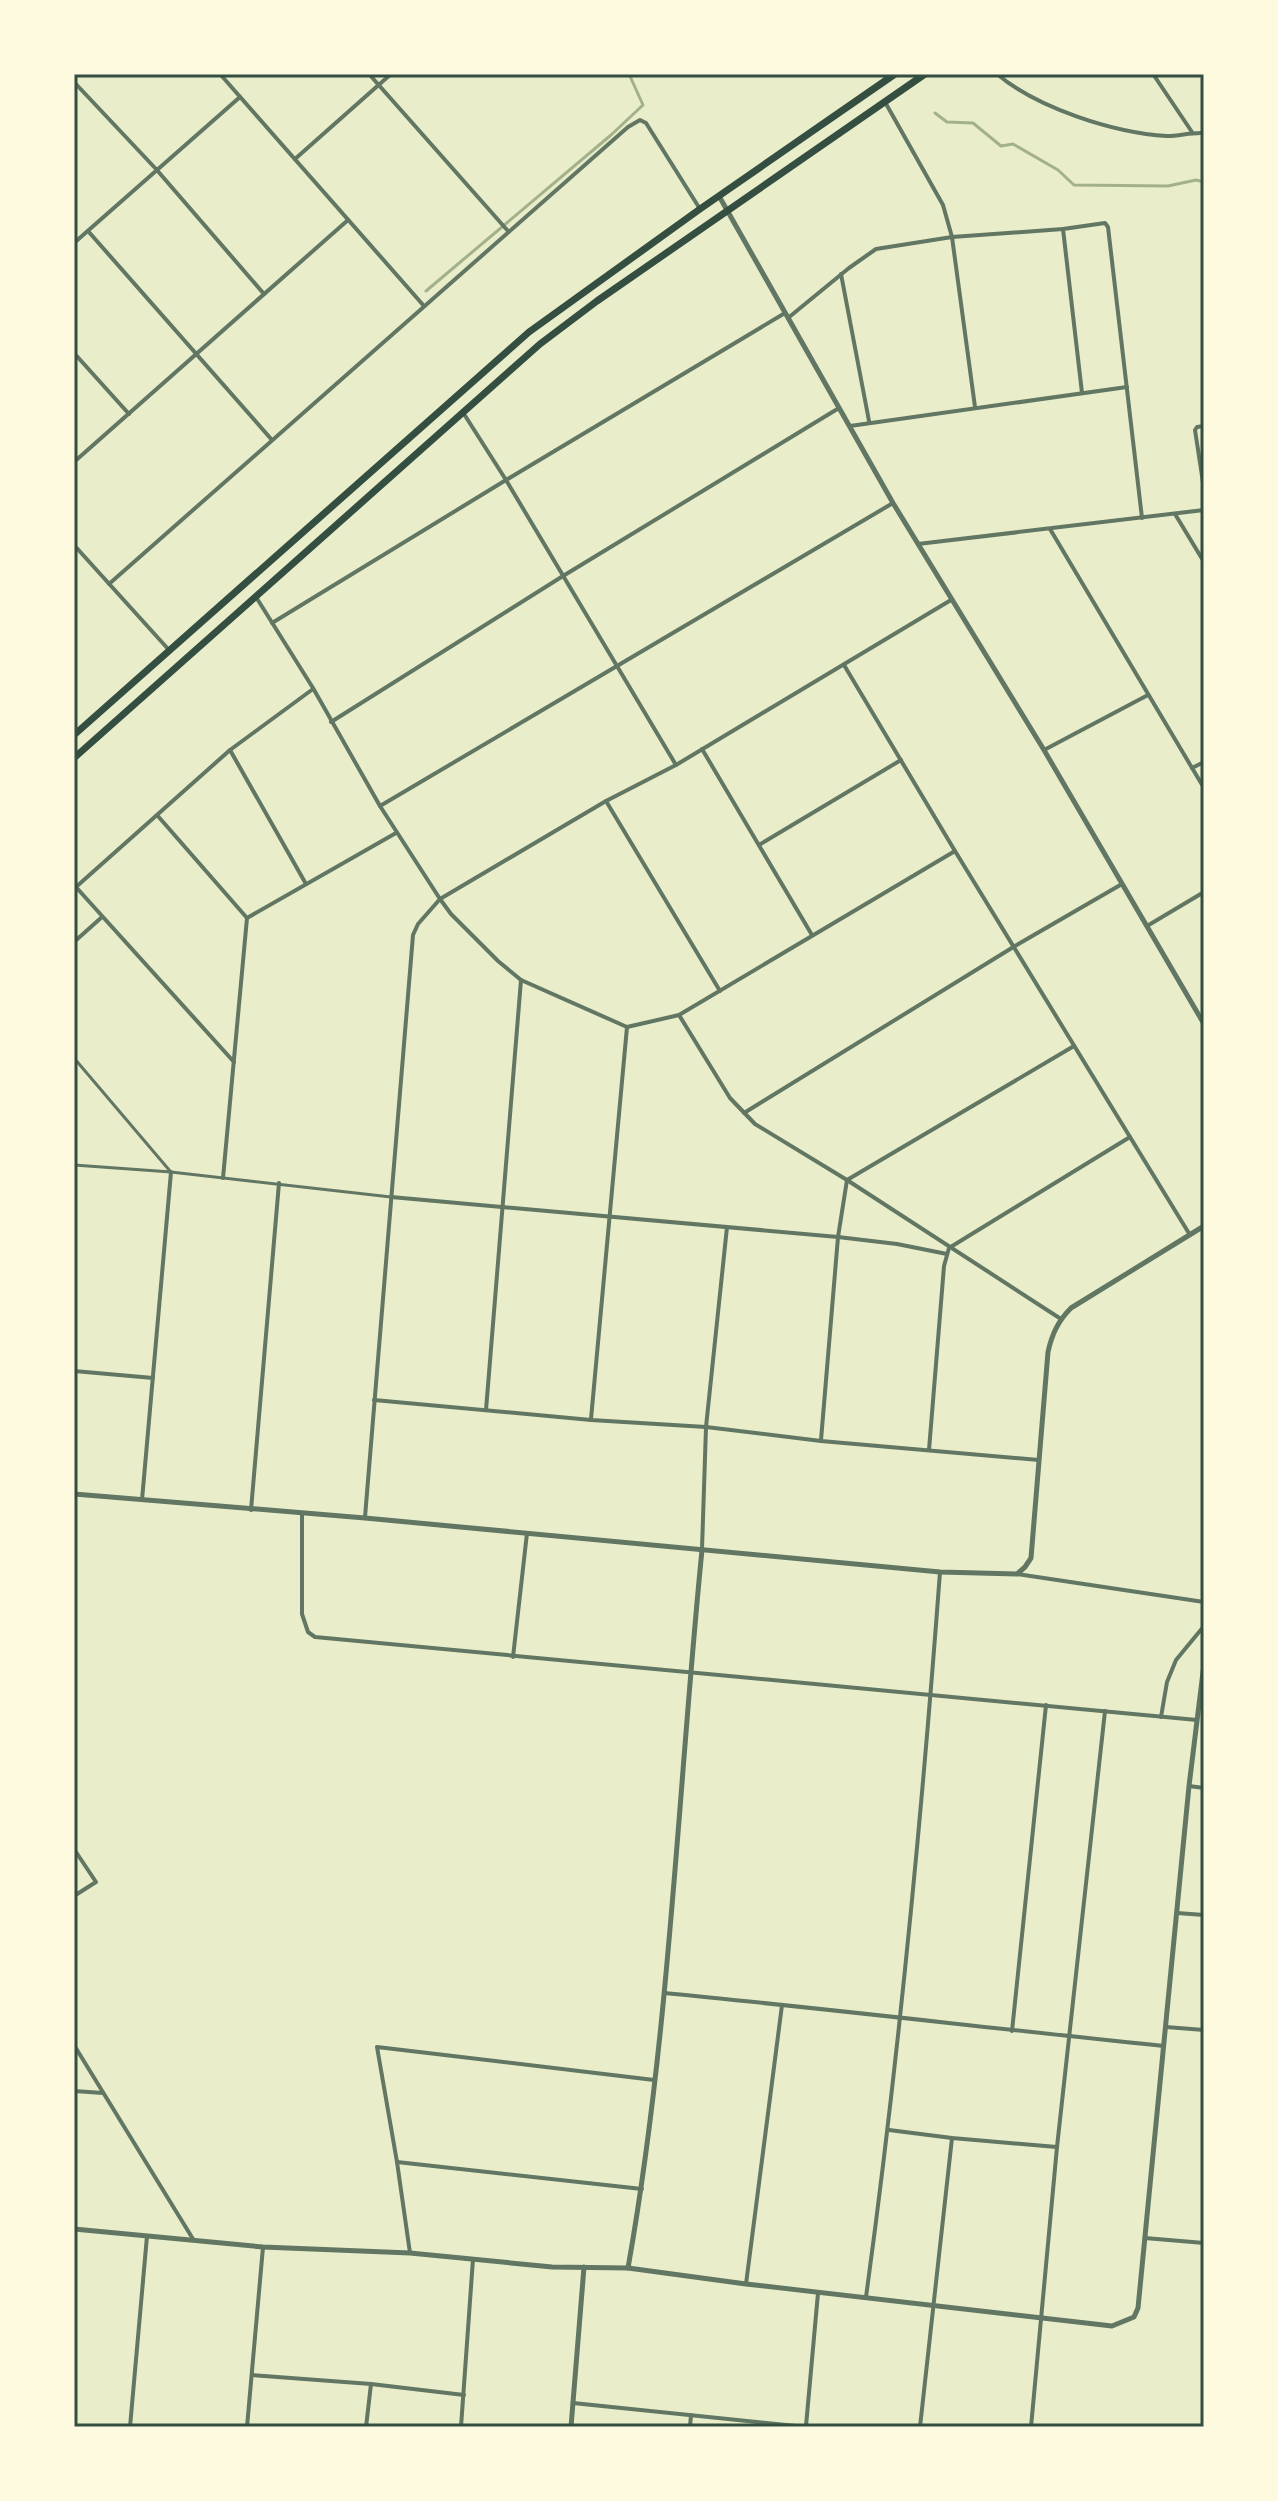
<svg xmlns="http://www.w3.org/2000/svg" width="1278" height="2501" viewBox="0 0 1278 2501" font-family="Rubik,sans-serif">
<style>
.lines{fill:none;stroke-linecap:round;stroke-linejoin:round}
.stream{stroke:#a3b18a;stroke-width:3}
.pedestrian{stroke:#617663;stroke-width:3}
.minor{stroke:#617663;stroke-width:4}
.tertiary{stroke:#617663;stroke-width:5}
.trunk{stroke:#344e41;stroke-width:7}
.neatline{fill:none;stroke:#344e41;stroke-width:3}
</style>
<rect width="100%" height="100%" fill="#e9edc9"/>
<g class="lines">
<g class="stream">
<path d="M935,113L947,122L973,123L1001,146L1013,144L1058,170L1074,185L1168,186L1196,180L1204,182"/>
<path d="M426,291L611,135L643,105L629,74"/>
</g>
<g class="pedestrian">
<path d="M74,1058L170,1171"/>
<path d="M74,1165L171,1172L391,1197"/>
</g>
<g class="minor">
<path d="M220,74L424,306"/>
<path d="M369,74L508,231"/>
<path d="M997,74C1037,108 1114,133 1167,136C1180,136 1191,132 1204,133"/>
<path d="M1153,74L1192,132"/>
<path d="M74,77L77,74"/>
<path d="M74,82L156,169L264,294"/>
<path d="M885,102L943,205L952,237L975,407"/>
<path d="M295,159L391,74"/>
<path d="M1063,229L1082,393"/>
<path d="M88,231L272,440"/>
<path d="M74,243L240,97"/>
<path d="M841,274L869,421"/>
<path d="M788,318L849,268L876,249L952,237L1063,229L1105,223L1108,227L1142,518"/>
<path d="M74,353L129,414"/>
<path d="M464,414L506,480L676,765"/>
<path d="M850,426L1127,387"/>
<path d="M1204,426L1197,427L1195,430L1204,489"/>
<path d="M74,462L348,220"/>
<path d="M1175,514L1204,562"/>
<path d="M1050,529L1204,788"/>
<path d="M918,544L1204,510"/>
<path d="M74,545L169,650"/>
<path d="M109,584L628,127L640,120L646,123L700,209"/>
<path d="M256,597L313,688L380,806L440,899L451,914L498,961L521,980L627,1027L679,1015L955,851"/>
<path d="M272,623L506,480L785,313"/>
<path d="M844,665L955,851L1190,1235"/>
<path d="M331,722L563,576L839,408"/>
<path d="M702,749L812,935"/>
<path d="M230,750L306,884"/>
<path d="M1044,750L1148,695"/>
<path d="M1192,768L1204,762"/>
<path d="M606,801L720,991"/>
<path d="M380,806L893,503"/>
<path d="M157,815L247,918"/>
<path d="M759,845L901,760"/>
<path d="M75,886L234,1062"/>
<path d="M76,887L230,750L313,689"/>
<path d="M1147,926L1204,892"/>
<path d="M74,942L102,917"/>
<path d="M679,1015L730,1098L755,1124L847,1180L1061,1319"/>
<path d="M744,1113L1015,946L1122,884"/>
<path d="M223,1178L247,918L396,833"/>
<path d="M391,1197L838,1237L897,1244L947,1254"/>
<path d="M74,1371L153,1378"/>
<path d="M374,1400L591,1420L706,1427L821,1441L1039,1460"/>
<path d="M486,1410L521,980"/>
<path d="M591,1419L627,1027"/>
<path d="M821,1440L838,1237L847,1180L1074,1046"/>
<path d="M929,1450L944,1266L949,1248L1130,1137"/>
<path d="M142,1500L171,1172"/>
<path d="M251,1510L279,1183"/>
<path d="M302,1514V1614L308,1632L315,1637L1197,1720"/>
<path d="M365,1517L413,935L418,924L440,899L606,801L676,765L951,600"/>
<path d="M702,1549L706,1427L727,1227"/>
<path d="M1017,1574L1204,1602"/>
<path d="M513,1657L527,1533"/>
<path d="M1161,1717L1167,1682L1176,1660L1204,1626"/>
<path d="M1189,1786L1204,1788"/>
<path d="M74,1849L96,1882L74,1896"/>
<path d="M1177,1913L1204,1915"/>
<path d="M664,1993C831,2009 997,2029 1164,2046"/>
<path d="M1166,2027L1204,2030"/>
<path d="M1012,2031L1046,1705"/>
<path d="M74,2045L193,2239"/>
<path d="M74,2091L103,2093"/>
<path d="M889,2130L952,2138L1057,2147"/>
<path d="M397,2162L642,2189"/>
<path d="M1145,2238L1204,2243"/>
<path d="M410,2253L397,2162L377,2047L654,2080"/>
<path d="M746,2284L782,2005"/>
<path d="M866,2297C899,2056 922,1814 940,1572"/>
<path d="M252,2375L371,2384L464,2395"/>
<path d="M573,2403L806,2427"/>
<path d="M806,2426L818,2293"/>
<path d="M130,2427L147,2236"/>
<path d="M247,2427L263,2247"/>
<path d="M366,2427L371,2384"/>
<path d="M461,2427L473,2259"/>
<path d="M690,2427L691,2415"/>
<path d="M920,2427L952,2138"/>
<path d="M1031,2427L1057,2147L1105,1711"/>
</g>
<g class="tertiary">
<path d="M719,196L893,503L1044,750L1204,1024"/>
<path d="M74,1494L365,1518L940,1572L1017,1574L1025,1567L1031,1558L1048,1352C1052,1334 1058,1321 1071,1308L1204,1226"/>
<path d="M74,2229L263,2247L410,2253L552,2267L628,2268L746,2284L1112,2326L1134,2317L1138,2308L1189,1786L1204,1664"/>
<path d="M628,2268C670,2031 678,1789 702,1550"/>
<path d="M571,2427L584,2267"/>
</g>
<g class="trunk">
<path d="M74,735L529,332L700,209L895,74"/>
<path d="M74,758L540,344L597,301L925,74"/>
</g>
</g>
<rect width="1278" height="2501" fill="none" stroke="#fefae0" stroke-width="152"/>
<rect x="76" y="76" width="1126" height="2349" class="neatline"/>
</svg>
